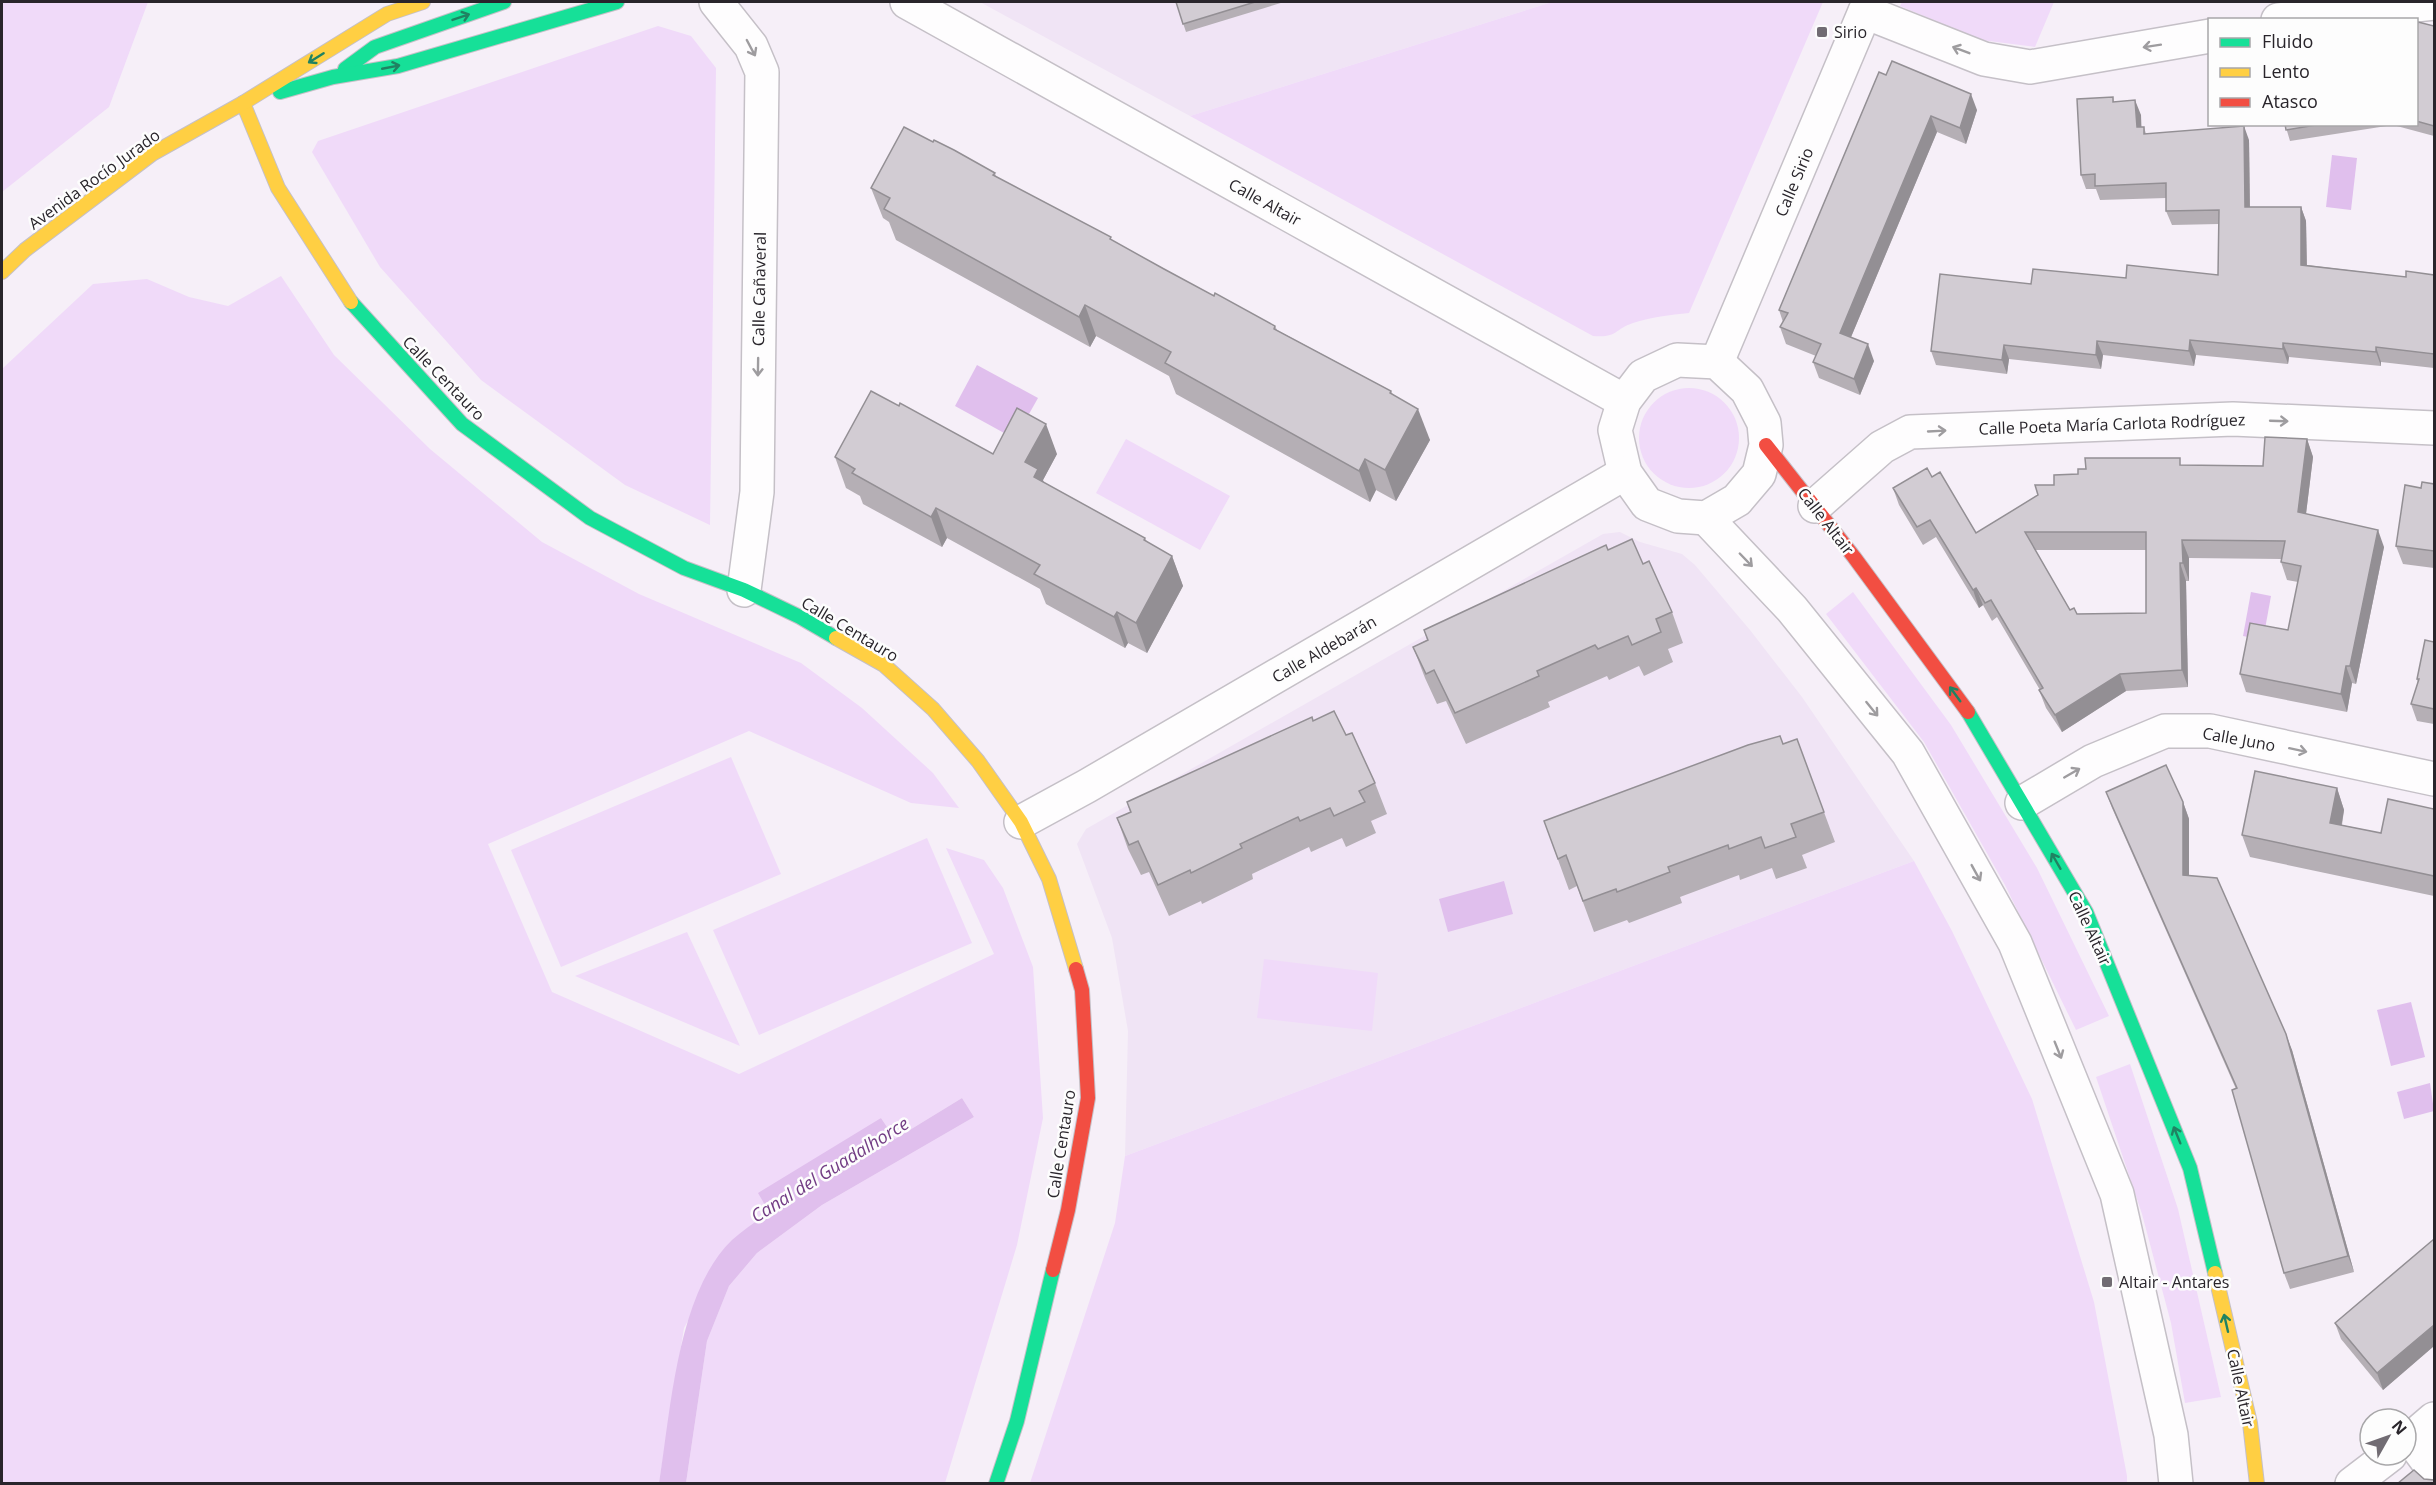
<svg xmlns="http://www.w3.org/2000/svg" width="2436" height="1485" viewBox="0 0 2436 1485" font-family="'Open Sans',sans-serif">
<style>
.built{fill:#f0e4f5}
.green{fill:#f0daf9}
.water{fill:#e0bfed}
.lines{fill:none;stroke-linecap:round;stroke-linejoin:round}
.street-casing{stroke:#c5c0c7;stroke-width:36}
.fast-casing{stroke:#c5c0c7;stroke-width:16}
.slow-casing{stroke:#c5c0c7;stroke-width:16}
.jam-casing{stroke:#c5c0c7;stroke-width:16}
.street{stroke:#fefdfe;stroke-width:33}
.fast{stroke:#16e098;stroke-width:14}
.slow{stroke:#ffcf43;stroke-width:14}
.jam{stroke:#f24e42;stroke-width:14}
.wall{fill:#b5afb5;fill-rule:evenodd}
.shaded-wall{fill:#938f94}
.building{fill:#d2ccd3;stroke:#938f94;stroke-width:1.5;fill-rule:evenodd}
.oneway{stroke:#208262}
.oneway2{stroke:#9e9c9f}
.poi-dot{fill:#716c73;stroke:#fdfdfd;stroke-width:2}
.labels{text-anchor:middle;stroke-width:5;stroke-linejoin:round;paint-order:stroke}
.poi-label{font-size:16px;fill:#29252b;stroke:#fdfdfd;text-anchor:start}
.street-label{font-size:16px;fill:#29252b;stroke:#fdfdfd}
.water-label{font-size:18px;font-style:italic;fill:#723c84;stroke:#fdfdfd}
</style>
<rect width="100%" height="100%" fill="#f6eff8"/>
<g class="built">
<path d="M980,2H1552L1190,116Z"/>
<path d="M1620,532L1640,542L1682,554L1695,565L1750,630L1802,697L1914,861L1125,1156L1128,1031L1112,938L1077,844L1086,829L1603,534Z"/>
</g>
<g class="green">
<path d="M2,2H148L109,107L2,192Z"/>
<path d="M1552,2H1823L1689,313C1670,315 1651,317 1633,323C1613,330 1618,338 1593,336L1190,116Z"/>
<path d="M1902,2H2054L2035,47L1981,40L1900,6Z"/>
<path d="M658,26L691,36L716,68L710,525L625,485L481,380L380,267L312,152L318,141Z"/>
<path d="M281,276L334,355L430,449L542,542L639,594L801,663L862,708L933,773L959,808L911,803L749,731L488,844L552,992L739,1074L994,954L946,848L984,860L1003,888L1033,967L1043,1118L1017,1245L945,1483H686L707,1341L729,1286L757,1253L822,1205L974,1117L962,1098L895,1139L881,1118L732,1241L684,1328L659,1483L2,1484V369L93,284L147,279L189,297L228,306Z"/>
<circle cx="1689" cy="438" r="50"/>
<path d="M1126,439L1230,496L1200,550L1096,493Z"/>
<path d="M1853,592L1951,725L2037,868L2109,1016L2076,1030L2005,885L1924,742L1826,614Z"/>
<path d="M731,757L781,874L561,967L511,850Z"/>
<path d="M927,838L972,943L759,1035L713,930Z"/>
<path d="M1914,861L1952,931L2032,1099L2094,1302L2127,1476V1483H1030L1115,1223L1125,1156Z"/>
<path d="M687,932L740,1046L575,976Z"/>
<path d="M1264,959L1378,973L1372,1031L1257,1018Z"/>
<path d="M2130,1064L2178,1209L2221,1397L2185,1403L2171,1323L2142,1214L2096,1077Z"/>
</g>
<g class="water">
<path d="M2332,155L2357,158L2351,210L2326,207Z"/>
<path d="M977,365L1038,398L1015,439L955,406Z"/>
<path d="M2251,592L2271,596L2263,640L2243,636Z"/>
<path d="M1504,881L1513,914L1448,932L1439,899Z"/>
<path d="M2411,1002L2425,1057L2391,1066L2377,1010Z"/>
<path d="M2430,1083L2434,1111L2404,1119L2397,1092Z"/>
<path d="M962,1098L974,1117L822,1205L757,1253L729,1286L707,1341L686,1483H659C671,1410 677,1293 732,1240C743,1230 757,1221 769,1212L758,1193L881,1118L895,1139Z"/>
</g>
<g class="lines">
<defs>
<g id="street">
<path d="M716,2L751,46L762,72L757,492L744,590"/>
<path d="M907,2L1624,401"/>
<path d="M1865,12L1984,59L2030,67L2210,36"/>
<path d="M2278,20L2434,3"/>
<path d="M1677,360L1717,362L1747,390L1764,423L1766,445L1759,474L1737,500L1706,518L1678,516L1647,504L1625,473L1615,430L1624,401L1643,376Z"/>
<path d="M1717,362L1869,2"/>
<path d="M1815,506L1882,447L1910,432L2233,419L2434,428"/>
<path d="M1706,518L1792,609L1908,753L2015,943L2117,1194L2171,1435L2176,1484"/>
<path d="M2022,803L2093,761L2165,731H2210L2434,779"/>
<path d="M1021,822L1087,786L1625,473"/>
<path d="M2411,1439L2434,1470"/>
<path d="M2406,1443L2434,1419"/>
<path d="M2352,1484L2390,1455"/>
</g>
<g id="fast">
<path d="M345,69L375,47L504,2"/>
<path d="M280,92L333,77L398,66L617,2"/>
<path d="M351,302L462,424L590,518L684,568L744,590L800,617L836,638"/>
<path d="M1968,712L2086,912L2190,1168L2215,1273"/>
<path d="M996,1484L1017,1421L1053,1270"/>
</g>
<g id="slow">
<path d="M243,103L278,188L351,302"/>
<path d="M2,272L25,250L152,154L243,103L387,14L423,2"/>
<path d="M836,638L884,665L933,709L978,761L1021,822L1049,879L1076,969"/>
<path d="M2215,1273L2250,1423L2257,1484"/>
</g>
<g id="jam">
<path d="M1766,445L1854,557L1968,712"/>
<path d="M1053,1270L1068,1210L1088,1098L1082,990L1076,969"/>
</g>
</defs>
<use href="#street" class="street-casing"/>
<use href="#fast" class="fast-casing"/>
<use href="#slow" class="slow-casing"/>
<use href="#jam" class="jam-casing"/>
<use href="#street" class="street"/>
<use href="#fast" class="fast"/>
<use href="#slow" class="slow"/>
<use href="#jam" class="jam"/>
</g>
<g class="wall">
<path d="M1176,2H1284L1186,32Z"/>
<path d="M2434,26V136L2393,125L2290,141L2285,124H2416V29Z"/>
<path d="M1879,72L1977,110L1966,144L1937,132L1851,337L1874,361L1860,395L1819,378L1813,362L1816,356L1786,344L1780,327L1783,322L1779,310Z"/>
<path d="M2113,97L2114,102L2141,115V127H2144L2146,134L2249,140L2250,207H2301L2306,221L2307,265L2406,277L2434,275V368L2381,362V366L2289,357L2288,364L2196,355L2194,366L2103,355L2101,369L2009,359L2007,374L1936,365L1931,351L2031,284L2126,278L2218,275L2219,224L2172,225L2166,211V198L2100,200L2096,189H2086L2081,175Z"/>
<path d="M933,142L995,173L996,177L1113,241L1214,296L1275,326L1277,330L1391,391L1393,395L1430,440L1396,501L1376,490L1370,502L1176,394L1169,376L1096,336L1090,347L896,240L889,222L883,218L871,188Z"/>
<path d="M899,406L993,454H1057L1043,480V482L1145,538L1147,542L1172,556L1183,586L1147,653L1128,643L1125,648L1046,604L1040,589L947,538L942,547L863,504L860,496L846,488L835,457Z"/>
<path d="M2307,439L2313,457L2306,514L2384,547L2356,684L2352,683L2347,712L2246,692L2240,674L2288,630L2298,582L2287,580L2281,562V559L2189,558V581H2186L2188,687L2126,691L2062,732L2046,708L2039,690H2040L1997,617L1992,621L1983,605L1979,608L1936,537L1923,545L1899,505L1893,488L1932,477L1976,533L2054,485L2078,474L2183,465L2263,466ZM2035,550H2146V613L2077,614L2070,610Z"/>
<path d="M2434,484V568L2403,564L2396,546L2421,488Z"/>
<path d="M1608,550L1643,564L1672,612L1683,643L1668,649L1673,662L1644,676L1639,666L1609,680L1607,676L1548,702L1550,707L1466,744L1446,701L1437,704L1425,678L1413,647L1427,640L1424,630Z"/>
<path d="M2434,642V724L2417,721L2411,704L2418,683L2417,679Z"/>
<path d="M1313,721L1346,735L1375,783L1387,814L1371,821L1376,833L1346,847L1342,838L1311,852L1309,847L1252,874L1253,879L1202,904L1201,901L1169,916L1149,872L1141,875L1128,849L1117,818L1130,812L1127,802Z"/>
<path d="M1797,739L1835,842L1802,855L1807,868L1776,879L1772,868L1740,880L1739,875L1680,897L1682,903L1629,923L1627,920L1594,932L1577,886L1569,890L1544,821Z"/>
<path d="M2337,788L2344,810L2342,825L2381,833L2434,809V896L2250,857L2242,835Z"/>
<path d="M2106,792L2183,802L2189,819V876L2292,1050L2354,1272L2290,1289L2284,1273L2236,1089L2112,808Z"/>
<path d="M2434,1239V1346L2383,1390L2341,1339L2335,1323Z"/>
</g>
<g class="shaded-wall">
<path d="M1971,94L1977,110L1966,144L1960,128Z"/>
<path d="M2135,100L2141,115L2142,142L2137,127Z"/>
<path d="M1931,116L1937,132L1846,349L1840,333Z"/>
<path d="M2244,126L2249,140L2250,221L2245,207Z"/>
<path d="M2301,207L2306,221L2307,279L2301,265Z"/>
<path d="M1085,305L1096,336L1090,347L1079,317Z"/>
<path d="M2190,340L2196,355L2194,366L2189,351Z"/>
<path d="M2097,341L2103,355L2101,369L2096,355Z"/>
<path d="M2283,343L2289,357L2288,364L2283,349Z"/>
<path d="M1868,344L1874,361L1860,395L1854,379Z"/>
<path d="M2004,345L2009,359L2007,374L2002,360Z"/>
<path d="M2376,347L2381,362V366L2376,352Z"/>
<path d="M1418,409L1430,440L1396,501L1385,470Z"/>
<path d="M1046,424L1057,454L1043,480L1050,499L1038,489L1025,462Z"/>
<path d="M2307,439L2313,457L2304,530L2298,512Z"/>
<path d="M1365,459L1376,490L1370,502L1359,471Z"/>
<path d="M936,508L947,538L942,547L931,517Z"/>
<path d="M2378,530L2384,547L2356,684L2350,666Z"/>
<path d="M2182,540L2189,558V581L2183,563Z"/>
<path d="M1172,556L1183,586L1147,653L1136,623Z"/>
<path d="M2180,563L2186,581L2188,687L2182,670Z"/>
<path d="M1976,588L1983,605L1979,608L1973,590Z"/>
<path d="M1117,612L1128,643L1125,648L1114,617Z"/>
<path d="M2346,666L2352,683L2347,712L2341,694Z"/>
<path d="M2120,674L2126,691L2062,732L2055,715Z"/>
<path d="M2337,788L2344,810L2338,845L2330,823Z"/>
<path d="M2183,802L2189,819V891L2183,875Z"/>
<path d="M2286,1034L2292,1050L2354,1272L2348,1256Z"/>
<path d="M2434,1325V1346L2383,1390L2377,1373Z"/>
</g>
<g class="building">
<path d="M1176,2H1255L1183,24Z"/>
<path d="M2418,22L2434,26V126L2416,121V29Z"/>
<path d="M1892,61L1971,94L1960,128L1931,116L1860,285L1840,333L1868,344L1854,379L1813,362L1821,344L1780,327L1788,313L1779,310L1879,72L1886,75Z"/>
<path d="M2113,97V102L2135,100L2137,127H2144V134L2244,126L2245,207H2301V265L2406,277V271L2434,275V354L2376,347V352L2283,343V349L2190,340L2189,351L2097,341L2096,355L2004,345L2002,360L1931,351L1940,274L2031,284L2033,269L2126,278L2127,265L2218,275L2219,210L2166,211V183L2095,186V174L2081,175L2077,99Z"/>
<path d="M2285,124H2322L2286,130Z"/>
<path d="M904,127L933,142L934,140L954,150L995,173L993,175L1111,237L1110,239L1164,269L1214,296L1215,293L1275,326L1274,329L1391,391L1390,393L1418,409L1385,470L1365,459L1359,471L1165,363L1171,352L1085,305L1079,317L884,209L890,198L871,188Z"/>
<path d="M871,391L899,406L900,403L993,454L1017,408L1046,424L1025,462L1038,469L1034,477L1145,538L1144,540L1172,556L1136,623L1117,612L1114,617L1034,574L1040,565L936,508L931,517L852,473L855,469L835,457Z"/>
<path d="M2265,437L2307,439L2298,512L2378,530L2350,666H2346L2341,694L2240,674L2250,623L2288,630L2301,566L2281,562L2285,541L2182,540L2183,563H2180L2182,670L2120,674L2055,715L2039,690L2043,688L1991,600L1985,603L1976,588L1973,590L1930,520L1917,527L1893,488L1927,468L1932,477L1940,472L1976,533L2038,495L2035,485H2054V475L2078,474V469H2086L2085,458H2180V465L2263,466ZM2025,532H2146V613L2077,614L2074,608L2070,610Z"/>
<path d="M2422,482L2434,484V551L2396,546L2405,485L2421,488Z"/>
<path d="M1632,539L1643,564L1649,561L1672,612L1656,619L1661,632L1632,645L1628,636L1598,649L1595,645L1537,671L1539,676L1455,713L1434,670L1426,674L1413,647L1428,640L1424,630L1606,545L1608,550Z"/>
<path d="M2425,640L2434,642V709L2411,704L2419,679H2417Z"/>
<path d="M1334,711L1346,735L1352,733L1375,783L1359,791L1365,802L1334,816L1330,808L1300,821L1298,817L1240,844L1242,848L1191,873L1190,870L1158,885L1138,841L1129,845L1117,818L1131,812L1127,802L1312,717L1313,721Z"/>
<path d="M1780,736L1783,744L1797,739L1824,812L1791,824L1796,837L1765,848L1761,837L1729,849L1728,845L1668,867L1670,872L1617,892L1616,889L1583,901L1566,855L1558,859L1544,821L1748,745Z"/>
<path d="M2166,765L2183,802V875L2217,878L2286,1034L2348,1256L2284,1273L2232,1090L2237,1088L2106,792Z"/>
<path d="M2255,771L2337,788L2330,823L2381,833L2388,799L2434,809V876L2242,835Z"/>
<path d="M2434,1239V1325L2377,1373L2335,1323Z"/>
<path d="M2414,1470L2424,1479L2434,1480V1484H2397Z"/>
</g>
<defs><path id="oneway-shaft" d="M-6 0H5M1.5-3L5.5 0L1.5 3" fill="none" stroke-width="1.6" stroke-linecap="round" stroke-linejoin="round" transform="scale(1.5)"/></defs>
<g class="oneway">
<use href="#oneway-shaft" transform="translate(461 17) rotate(-19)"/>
<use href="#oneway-shaft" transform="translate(316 58) rotate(148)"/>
<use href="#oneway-shaft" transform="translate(391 67) rotate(-11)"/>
<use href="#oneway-shaft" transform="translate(1955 694) rotate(-126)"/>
<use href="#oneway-shaft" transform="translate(2056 861) rotate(-120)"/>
<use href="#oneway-shaft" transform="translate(2177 1135) rotate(-112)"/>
<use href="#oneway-shaft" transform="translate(2226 1323) rotate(-103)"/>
</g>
<g class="oneway2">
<use href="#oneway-shaft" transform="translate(2152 46) rotate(171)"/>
<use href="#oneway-shaft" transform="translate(751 48) rotate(62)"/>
<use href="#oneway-shaft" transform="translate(1961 50) rotate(-159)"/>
<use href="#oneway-shaft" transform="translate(758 367) rotate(91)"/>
<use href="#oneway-shaft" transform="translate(2279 421) rotate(2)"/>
<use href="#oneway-shaft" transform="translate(1937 431) rotate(-3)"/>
<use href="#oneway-shaft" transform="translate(1746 560) rotate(46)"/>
<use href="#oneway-shaft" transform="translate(1872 709) rotate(51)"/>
<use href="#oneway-shaft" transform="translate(2298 750) rotate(12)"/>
<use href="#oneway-shaft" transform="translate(2072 773) rotate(-30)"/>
<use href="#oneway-shaft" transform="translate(1976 873) rotate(61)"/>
<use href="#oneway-shaft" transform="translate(2058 1050) rotate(68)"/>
</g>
<g class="poi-dot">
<rect x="1816" y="26" width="12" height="12" rx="3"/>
<rect x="2101" y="1276" width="12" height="12" rx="3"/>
</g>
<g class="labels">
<g class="poi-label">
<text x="1834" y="38">Sirio</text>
<text x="2119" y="1288">Altair - Antares</text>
</g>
<g class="street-label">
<text transform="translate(94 179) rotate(-36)" y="6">Avenida Rocío Jurado</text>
<text transform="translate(1794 182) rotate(-67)" y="6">Calle Sirio</text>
<text transform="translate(1265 202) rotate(29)" y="6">Calle Altair</text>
<text transform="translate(759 289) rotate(-89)" y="6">Calle Cañaveral</text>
<text transform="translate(444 378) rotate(46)" y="6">Calle Centauro</text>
<text transform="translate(2112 424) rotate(-2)" y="6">Calle Poeta María Carlota Rodríguez</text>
<text transform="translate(1826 521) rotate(52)" y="6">Calle Altair</text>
<text transform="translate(850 629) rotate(31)" y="6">Calle Centauro</text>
<text transform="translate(1324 649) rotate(-30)" y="6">Calle Aldebarán</text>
<text transform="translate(2239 739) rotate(10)" y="6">Calle Juno</text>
<text transform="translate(2090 928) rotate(65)" y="6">Calle Altair</text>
<text transform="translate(1061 1144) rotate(-81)" y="6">Calle Centauro</text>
<text transform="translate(2241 1388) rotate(78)" y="6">Calle Altair</text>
</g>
<g class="water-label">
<text transform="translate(830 1170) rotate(-32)" y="6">Canal del Guadalhorce</text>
</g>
</g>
<rect width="2436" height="1485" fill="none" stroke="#29252b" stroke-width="6"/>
<rect x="2208" y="18" width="210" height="108" fill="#fdfdfd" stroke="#a8a7a9" stroke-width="1.5"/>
<rect x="2220" y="38" width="30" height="9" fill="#16e098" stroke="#a8a7a9" stroke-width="1.5"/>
<text x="2262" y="48" font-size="18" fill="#29252b">Fluido</text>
<rect x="2220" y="68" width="30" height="9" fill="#ffcf43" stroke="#a8a7a9" stroke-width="1.5"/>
<text x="2262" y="78" font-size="18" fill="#29252b">Lento</text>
<rect x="2220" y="98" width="30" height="9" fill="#f24e42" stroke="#a8a7a9" stroke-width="1.5"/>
<text x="2262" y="108" font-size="18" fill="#29252b">Atasco</text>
<g transform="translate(2388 1437) rotate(50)"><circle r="28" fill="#fdfdfd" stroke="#a8a7a9" stroke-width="1.5"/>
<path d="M0-4.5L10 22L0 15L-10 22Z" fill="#716c73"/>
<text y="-9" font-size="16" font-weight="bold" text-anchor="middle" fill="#29252b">N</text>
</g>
</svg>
